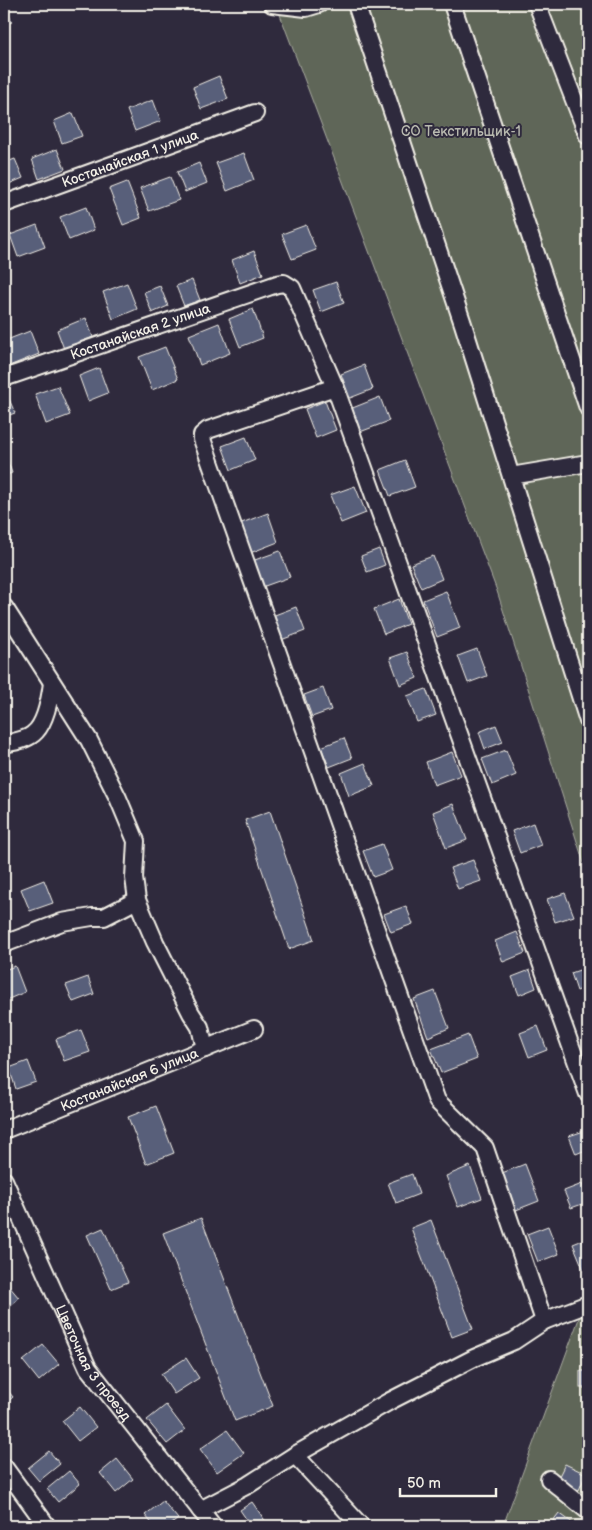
<svg xmlns="http://www.w3.org/2000/svg" width="592" height="1530" viewBox="0 0 592 1530" font-family="'Balsamiq Sans',sans-serif">
<style>
.green{fill:#5f6659;stroke:#aaaca0}
.building{fill:#595e7a;stroke:#f4f1e8}
.lines{fill:none;stroke-linecap:round;stroke-linejoin:round}
.minor-casing{stroke:#f4f1e8;stroke-width:20}
.minor{stroke:#2f2a3d;stroke-width:16}
.labels{text-anchor:middle;stroke-width:4;stroke-linejoin:round;paint-order:stroke}
.park-label{font-size:14px;fill:#b8b9af;stroke:#2f2a3d}
.street-label{font-size:14px;fill:#f4f1e8;stroke:#2f2a3d}
</style>
<rect width="100%" height="100%" fill="#2f2a3d"/>
<filter id="ink" filterUnits="userSpaceOnUse"><feTurbulence type="fractalNoise" baseFrequency=".02" numOctaves="2"/><feDisplacementMap in="SourceGraphic" scale="10" xChannelSelector="R" yChannelSelector="G"/><feConvolveMatrix kernelMatrix="1 2 1 2 8 2 1 2 1" color-interpolation-filters="sRGB"/></filter>
<g filter="url(#ink)">
<g class="green">
<path d="M276,4H588V876L497,591Z"/>
<path d="M588,1294V1526H503Z"/>
</g>
<g class="building">
<path d="M4,4L12,22L4,25Z"/>
<path d="M219,76L228,99L201,109L193,87Z"/>
<path d="M153,100L161,121L135,131L127,110Z"/>
<path d="M73,113L82,136L62,143L54,121Z"/>
<path d="M57,149L65,169L39,179L32,159Z"/>
<path d="M244,153L254,180L227,191L216,163Z"/>
<path d="M15,159L23,178L4,186V163Z"/>
<path d="M199,163L207,183L185,192L177,172Z"/>
<path d="M170,177L179,200L149,211L140,188Z"/>
<path d="M127,182L141,218L123,225L109,189Z"/>
<path d="M86,207L94,230L69,240L60,217Z"/>
<path d="M37,225L45,247L18,257L10,235Z"/>
<path d="M306,225L316,250L292,259L282,234Z"/>
<path d="M4,244L10,261L4,264Z"/>
<path d="M254,251L263,274L240,283L232,260Z"/>
<path d="M192,280L200,300L184,306L176,286Z"/>
<path d="M336,282L344,303L321,312L313,290Z"/>
<path d="M127,283L137,309L113,319L103,292Z"/>
<path d="M160,286L168,306L152,313L144,292Z"/>
<path d="M253,309L263,338L240,347L229,319Z"/>
<path d="M86,318L93,337L64,349L57,330Z"/>
<path d="M219,323L230,353L200,365L189,335Z"/>
<path d="M30,331L39,354L4,368V341Z"/>
<path d="M165,347L178,379L152,390L139,357Z"/>
<path d="M364,365L373,389L350,398L341,374Z"/>
<path d="M99,368L108,393L88,401L79,376Z"/>
<path d="M58,386L70,415L46,424L35,394Z"/>
<path d="M6,392L15,413L4,417V393Z"/>
<path d="M380,397L389,421L360,432L350,409Z"/>
<path d="M325,401L336,430L316,438L305,409Z"/>
<path d="M246,437L255,460L231,470L222,446Z"/>
<path d="M4,451L12,473L4,476Z"/>
<path d="M405,460L415,487L390,496L380,470Z"/>
<path d="M355,486L366,513L341,523L330,495Z"/>
<path d="M268,513L278,542L250,553L239,524Z"/>
<path d="M379,549L385,565L367,572L361,556Z"/>
<path d="M280,551L290,577L262,587L252,561Z"/>
<path d="M433,556L442,579L421,588L411,564Z"/>
<path d="M446,591L460,628L437,637L423,600Z"/>
<path d="M399,599L408,624L384,634L374,609Z"/>
<path d="M296,607L305,631L281,640L272,616Z"/>
<path d="M477,649L487,676L468,683L458,656Z"/>
<path d="M407,652L417,678L400,685L390,658Z"/>
<path d="M323,688L331,710L312,717L304,695Z"/>
<path d="M426,689L436,715L417,722L407,696Z"/>
<path d="M496,725L503,742L485,749L479,732Z"/>
<path d="M344,738L352,758L329,767L321,747Z"/>
<path d="M506,750L516,775L492,785L482,759Z"/>
<path d="M452,752L461,775L434,785L426,762Z"/>
<path d="M365,763L374,786L349,796L341,773Z"/>
<path d="M453,804L467,840L446,848L433,812Z"/>
<path d="M270,811L314,940L289,949L245,820Z"/>
<path d="M533,823L541,845L520,853L512,831Z"/>
<path d="M382,844L392,870L373,877L363,851Z"/>
<path d="M473,860L481,881L458,889L450,868Z"/>
<path d="M44,880L53,903L30,911L21,889Z"/>
<path d="M565,893L574,916L555,922L547,899Z"/>
<path d="M406,906L413,924L391,932L384,914Z"/>
<path d="M517,932L525,953L503,962L495,941Z"/>
<path d="M15,966L25,992L4,1001V970Z"/>
<path d="M588,967V986L577,991L571,973Z"/>
<path d="M530,970L536,988L519,995L512,977Z"/>
<path d="M88,977L94,994L73,1002L66,985Z"/>
<path d="M435,991L449,1028L428,1037L414,999Z"/>
<path d="M538,1026L547,1050L529,1057L520,1033Z"/>
<path d="M81,1030L90,1052L64,1061L56,1039Z"/>
<path d="M468,1035L477,1059L441,1073L431,1049Z"/>
<path d="M28,1061L36,1082L16,1089L9,1068Z"/>
<path d="M156,1106L174,1153L146,1164L128,1117Z"/>
<path d="M587,1130L588,1134V1149L576,1154L569,1136Z"/>
<path d="M525,1164L539,1201L516,1210L502,1173Z"/>
<path d="M470,1166L482,1198L458,1207L446,1176Z"/>
<path d="M412,1174L419,1194L396,1203L388,1183Z"/>
<path d="M582,1184L588,1202L571,1208L564,1191Z"/>
<path d="M201,1218L273,1406L235,1421L163,1233Z"/>
<path d="M431,1220L473,1329L452,1337L411,1228Z"/>
<path d="M548,1226L559,1254L538,1262L527,1234Z"/>
<path d="M103,1228L128,1282L111,1289L87,1235Z"/>
<path d="M588,1238V1271L585,1273L573,1244Z"/>
<path d="M4,1280L19,1298L4,1311Z"/>
<path d="M43,1345L59,1364L39,1381L23,1361Z"/>
<path d="M186,1358L199,1378L174,1394L161,1374Z"/>
<rect x="580" y="1371" width="8" height="17"/>
<path d="M4,1386L13,1397L4,1405Z"/>
<path d="M166,1405L185,1430L167,1444L147,1420Z"/>
<path d="M80,1407L96,1427L78,1441L62,1421Z"/>
<path d="M227,1430L244,1453L217,1472L200,1449Z"/>
<path d="M49,1451L60,1464L39,1481L28,1468Z"/>
<path d="M117,1459L133,1479L116,1493L100,1473Z"/>
<path d="M565,1464L586,1474L579,1490L557,1480Z"/>
<path d="M69,1471L80,1484L58,1502L47,1489Z"/>
<path d="M163,1501L178,1519L169,1526H154L145,1515Z"/>
<path d="M252,1502L266,1522L259,1526H251L240,1510Z"/>
<path d="M559,1513L577,1526H549Z"/>
</g>
<g class="lines">
<defs>
<g id="minor">
<path d="M272,4L306,8L319,4"/>
<path d="M356,4L463,324L588,721"/>
<path d="M452,4L588,408"/>
<path d="M537,4L588,136"/>
<path id="s1" d="M4,204L255,113"/>
<path id="s2" d="M4,378L277,284L284,283L292,288L335,387L588,1094"/>
<path d="M335,387L208,430L202,435V439L437,1101L485,1148L544,1321"/>
<path d="M511,476L588,463"/>
<path d="M4,607L89,740L118,798L136,841L134,878L137,900L155,942L191,1013L200,1027L205,1049"/>
<path d="M4,744C13,742 26,740 33,734C45,725 50,698 52,683"/>
<path d="M4,944L62,922L92,917H104L137,900"/>
<path id="s3" d="M4,1130L254,1029"/>
<path id="s4" d="M4,1180L88,1368L213,1526"/>
<path d="M295,1455L361,1526"/>
<path d="M4,1467L47,1526"/>
<path d="M549,1479L588,1511"/>
<path d="M200,1510L248,1485L295,1455L390,1401L474,1358L514,1341L544,1321L588,1304"/>
</g>
</defs>
<use href="#minor" class="minor-casing"/>
<use href="#minor" class="minor"/>
</g>
</g>
<g class="labels">
<g class="park-label">
<text x="461" y="136">СО Текстильщик-1</text>
</g>
<g class="street-label">
<text dy="5" stroke="none"><textPath href="#s1" startOffset="134">Костанайская 1 улица</textPath></text>
<text dy="5" stroke="none"><textPath href="#s2" startOffset="144">Костанайская 2 улица</textPath></text>
<text dy="5" stroke="none"><textPath href="#s3" startOffset="135">Костанайская 6 улица</textPath></text>
<text dy="5" stroke="none"><textPath href="#s4" startOffset="204">Цветочная 3 проезд</textPath></text>
</g>
</g>
<rect width="592" height="1530" fill="none" stroke="#2f2a3d" stroke-width="20"/>
<rect x="10" y="10" width="572" height="1510" fill="none" stroke="#f4f1e8" stroke-width="2" filter="url(#ink)"/>
<path d="M400 1488v8h96v-8" fill="none" stroke="#f4f1e8" stroke-width="2.5"/>
<text x="407" y="1488" font-size="15" fill="#f4f1e8" stroke="#2f2a3d" stroke-width="4" paint-order="stroke">50 m</text>
</svg>
